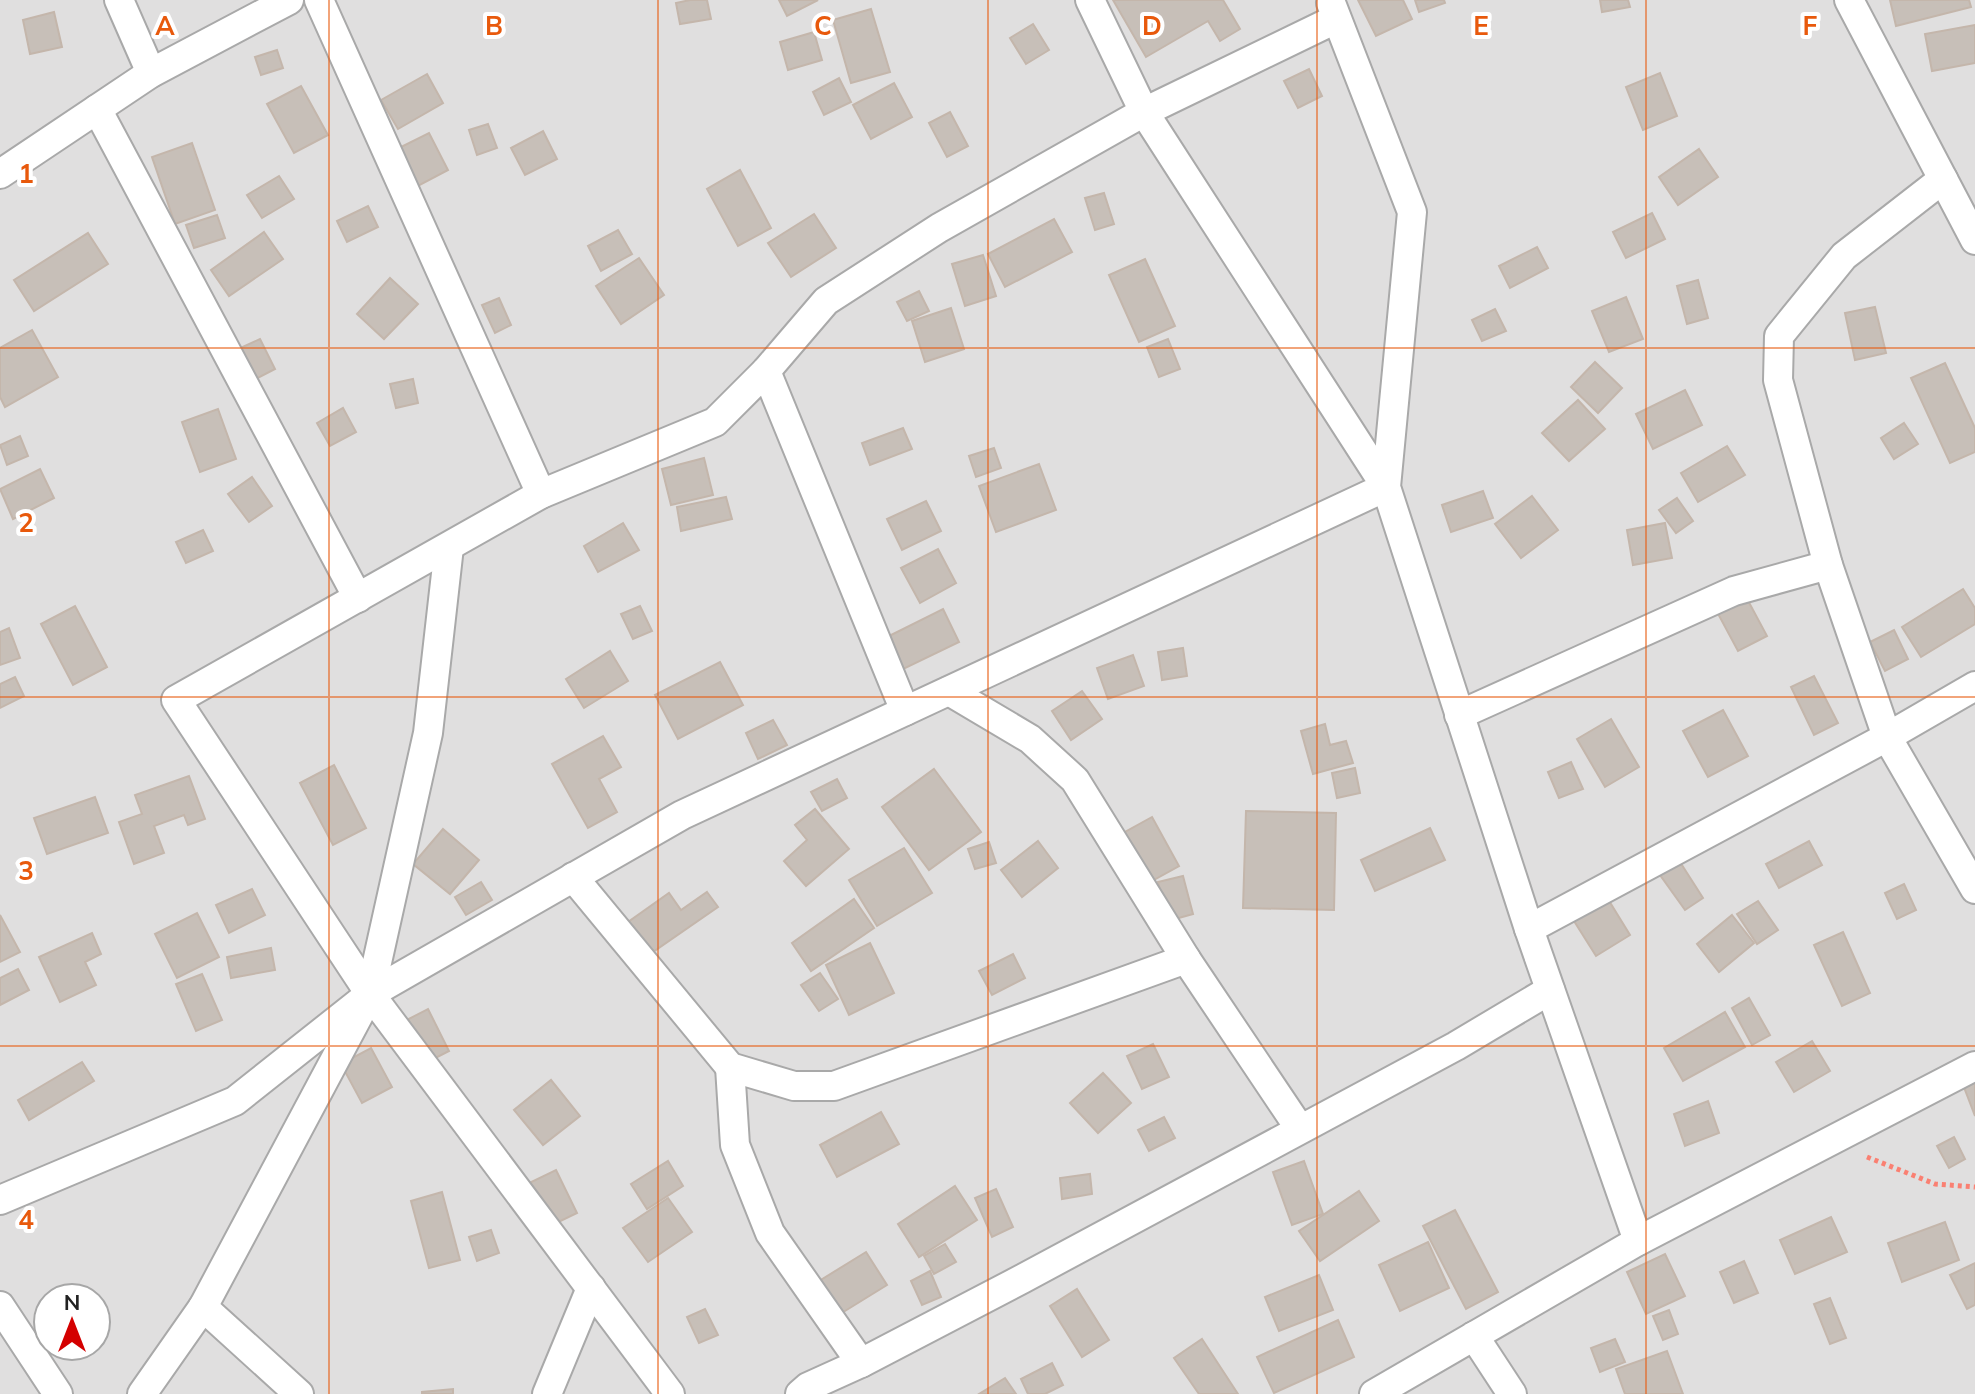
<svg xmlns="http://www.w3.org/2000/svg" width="1975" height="1394" viewBox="0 0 1975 1394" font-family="Mulish,sans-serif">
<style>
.residential{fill:#e0dfdf;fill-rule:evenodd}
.building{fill:#c7bfb8;stroke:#c4b6ab;stroke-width:2}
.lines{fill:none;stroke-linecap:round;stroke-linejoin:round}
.minor-casing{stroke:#a9a9a9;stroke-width:32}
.path{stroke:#fa8072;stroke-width:5;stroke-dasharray:4 4;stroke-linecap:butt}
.minor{stroke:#fff;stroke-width:28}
.grid{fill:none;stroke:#e8590c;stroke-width:2;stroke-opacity:0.55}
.grid-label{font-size:26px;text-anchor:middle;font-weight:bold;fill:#e8590c;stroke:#fff;stroke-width:8;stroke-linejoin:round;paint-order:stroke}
</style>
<rect width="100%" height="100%" fill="#f2efe9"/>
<path class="residential" d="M0,0H1975V1394H0ZM48,1298H96V1346H48Z"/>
<g class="building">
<path d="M690,0H707L711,19L680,24L676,3Z"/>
<path d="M779,0H818L787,16Z"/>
<path d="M1113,0H1223L1240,29L1220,41L1208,21L1146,57Z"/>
<path d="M1358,0H1403L1412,19L1376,36Z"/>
<path d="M1415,0H1444L1445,3L1419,12Z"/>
<path d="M1600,0H1628L1630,7L1602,12Z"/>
<path d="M1890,0H1969L1971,7L1896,26Z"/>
<path d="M871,9L890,72L851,83L833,20Z"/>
<path d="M54,12L62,47L30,54L23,20Z"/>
<path d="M1033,24L1049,50L1026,64L1010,38Z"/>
<path d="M1975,25V63L1932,71L1925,34Z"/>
<path d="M814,32L822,60L788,70L780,42Z"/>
<path d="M277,50L283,68L261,75L255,57Z"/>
<path d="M1309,69L1322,96L1298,108L1284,81Z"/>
<path d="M1660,73L1677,116L1643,130L1626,87Z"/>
<path d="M427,74L443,103L398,129L381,100Z"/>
<path d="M839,78L851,102L824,115L813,92Z"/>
<path d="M894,83L912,117L871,139L853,105Z"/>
<path d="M301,86L328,135L294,153L267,104Z"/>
<path d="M950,112L968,146L947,157L929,123Z"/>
<path d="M488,124L497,148L477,155L469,130Z"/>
<path d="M543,131L557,159L525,175L511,148Z"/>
<path d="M429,133L448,170L416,187L397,149Z"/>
<path d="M192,143L215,210L175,224L152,157Z"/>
<path d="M1699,149L1718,177L1678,205L1659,177Z"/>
<path d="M740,170L771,228L738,246L707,189Z"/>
<path d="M279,176L294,199L262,218L247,195Z"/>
<path d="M1104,193L1114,224L1095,230L1085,198Z"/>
<path d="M368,206L378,227L347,242L337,221Z"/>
<path d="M1652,213L1665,239L1626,258L1613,232Z"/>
<path d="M814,214L836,248L791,277L768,243Z"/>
<path d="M217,215L225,238L194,248L186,225Z"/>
<path d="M1054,219L1072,252L1005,287L988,254Z"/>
<path d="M618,230L632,254L601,271L588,246Z"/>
<path d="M264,232L283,259L229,296L211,270Z"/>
<path d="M88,233L108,264L34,311L14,280Z"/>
<path d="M1537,247L1548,268L1510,288L1499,266Z"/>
<path d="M983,255L996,296L965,306L952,264Z"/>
<path d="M639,258L664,295L621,324L596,286Z"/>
<path d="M1145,259L1175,326L1139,342L1109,275Z"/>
<path d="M390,278L418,304L384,339L357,314Z"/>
<path d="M1698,280L1708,318L1687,324L1677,286Z"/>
<path d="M919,291L929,311L907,321L897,302Z"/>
<path d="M1626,297L1643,339L1609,352L1592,311Z"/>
<path d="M499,298L511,325L495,333L482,305Z"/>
<path d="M1875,307L1886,353L1855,360L1845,313Z"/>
<path d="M951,308L964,349L925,362L912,321Z"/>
<path d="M1495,309L1506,331L1482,341L1472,320Z"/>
<path d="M32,330L58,377L5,407L0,397V348Z"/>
<path d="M260,339L275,369L252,381L236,350Z"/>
<path d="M1168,339L1180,369L1159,377L1147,347Z"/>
<path d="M1595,362L1622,388L1598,413L1571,387Z"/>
<path d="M1945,363L1975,428V452L1950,463L1911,378Z"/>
<path d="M413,379L418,403L396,408L390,384Z"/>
<path d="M1685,390L1702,425L1653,449L1636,414Z"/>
<path d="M1578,400L1605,429L1569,461L1542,433Z"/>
<path d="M343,408L356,432L330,446L317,423Z"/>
<path d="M218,409L236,459L200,472L182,422Z"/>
<path d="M1904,423L1918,444L1894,459L1881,438Z"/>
<path d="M903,428L912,449L870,465L862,443Z"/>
<path d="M20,436L28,456L7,465L0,445Z"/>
<path d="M1727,446L1745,475L1698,502L1681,473Z"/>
<path d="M994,448L1001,468L976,477L969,456Z"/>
<path d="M704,458L713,495L671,505L662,469Z"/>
<path d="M1039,464L1056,510L996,532L979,486Z"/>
<path d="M40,469L54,498L13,519L0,489Z"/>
<path d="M252,477L272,506L249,522L228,494Z"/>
<path d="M1483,491L1493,518L1451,532L1442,505Z"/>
<path d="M1532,496L1558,530L1521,558L1495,524Z"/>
<path d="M726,497L732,519L681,531L677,507Z"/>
<path d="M1677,498L1693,521L1676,533L1659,510Z"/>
<path d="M926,501L941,531L902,550L887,519Z"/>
<path d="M623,523L639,550L598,572L584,546Z"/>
<path d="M1665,523L1672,558L1633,565L1627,530Z"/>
<path d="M203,530L213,551L186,563L176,542Z"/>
<path d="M938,549L956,583L920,603L901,568Z"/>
<path d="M1963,589L1975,608V624L1921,657L1902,627Z"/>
<path d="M1745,595L1767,636L1738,651L1716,610Z"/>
<path d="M75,606L107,667L73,685L41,624Z"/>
<path d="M640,606L652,631L633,639L621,614Z"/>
<path d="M943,609L959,642L897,672L881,640Z"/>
<path d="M9,628L20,658L0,665V632Z"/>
<path d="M1894,630L1908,659L1885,671L1870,642Z"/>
<path d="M1183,648L1187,676L1162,680L1158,652Z"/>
<path d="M610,651L628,681L584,708L566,679Z"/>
<path d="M1133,655L1144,686L1108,699L1097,668Z"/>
<path d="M720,662L743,705L678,739L655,695Z"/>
<path d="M1814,676L1838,723L1814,735L1791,687Z"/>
<path d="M15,677L24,696L0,708V684Z"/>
<path d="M1082,691L1102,719L1071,740L1052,711Z"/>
<path d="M1723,710L1748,756L1708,777L1683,731Z"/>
<path d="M1611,719L1639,767L1605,787L1577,739Z"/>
<path d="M773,720L787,745L758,759L746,733Z"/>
<path d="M1325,724L1330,745L1346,741L1353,763L1313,774L1301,731Z"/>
<path d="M603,736L621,767L599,779L617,812L588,828L552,764Z"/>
<path d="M1571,762L1583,789L1559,798L1548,772Z"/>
<path d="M334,765L366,828L333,845L300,783Z"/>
<path d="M1355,768L1360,793L1337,798L1332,773Z"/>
<path d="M934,769L981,832L929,870L882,807Z"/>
<path d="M189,776L205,819L188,825L184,815L154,826L164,853L134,864L119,822L142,814L135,795Z"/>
<path d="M837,779L847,798L822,811L811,792Z"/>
<path d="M95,797L108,833L47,854L34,818Z"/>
<path d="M815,809L849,849L806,886L784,861L807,840L795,825Z"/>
<path d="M1246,811L1336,813L1334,910L1243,908Z"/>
<path d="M1152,817L1179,866L1143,886L1116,837Z"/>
<path d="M1430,828L1445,860L1375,891L1361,860Z"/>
<path d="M443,829L479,860L450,894L413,864Z"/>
<path d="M1038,841L1058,868L1022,897L1001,870Z"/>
<path d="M1809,841L1822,865L1779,888L1766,864Z"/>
<path d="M989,842L996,863L975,869L968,849Z"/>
<path d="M904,848L932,893L877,926L849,880Z"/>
<path d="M1680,862L1703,898L1685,910L1660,875Z"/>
<path d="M1183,876L1193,914L1168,921L1158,882Z"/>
<path d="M481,882L492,900L466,915L455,897Z"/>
<path d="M1904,884L1916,910L1897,919L1885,893Z"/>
<path d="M252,889L265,915L229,933L216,905Z"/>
<path d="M1603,891L1630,935L1596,956L1569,913Z"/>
<path d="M707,892L718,907L650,954L628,922L669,893L681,910Z"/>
<path d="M854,899L874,928L811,971L792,943Z"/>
<path d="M1758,901L1778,930L1757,944L1737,914Z"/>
<path d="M197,913L219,957L177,978L155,934Z"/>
<path d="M0,915L20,952L0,962Z"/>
<path d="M1732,915L1754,943L1719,972L1697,944Z"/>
<path d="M1843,932L1870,993L1842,1006L1814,945Z"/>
<path d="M92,933L101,954L85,962L96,985L60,1002L39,957Z"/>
<path d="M870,943L894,993L849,1015L826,965Z"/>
<path d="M271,948L275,970L231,978L227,957Z"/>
<path d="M1013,954L1025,978L992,995L979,971Z"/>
<path d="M18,969L29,990L0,1005V978Z"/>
<path d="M820,973L838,999L819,1011L801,985Z"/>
<path d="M202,974L222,1020L196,1031L176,984Z"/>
<path d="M1749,998L1770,1035L1752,1045L1732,1008Z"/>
<path d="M428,1009L449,1051L422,1065L401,1023Z"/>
<path d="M1725,1012L1745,1047L1683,1081L1664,1048Z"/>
<path d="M1812,1041L1830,1071L1794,1092L1776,1062Z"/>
<path d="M1153,1044L1169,1077L1142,1089L1127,1056Z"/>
<path d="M371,1048L392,1087L362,1103L341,1064Z"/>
<path d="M82,1062L94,1081L29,1120L18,1100Z"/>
<path d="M1103,1073L1131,1103L1098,1133L1070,1103Z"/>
<path d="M1975,1077V1116L1962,1082Z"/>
<path d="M551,1080L580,1116L543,1145L514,1110Z"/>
<path d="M1708,1101L1719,1133L1685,1146L1674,1114Z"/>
<path d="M881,1112L899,1144L837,1177L820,1145Z"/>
<path d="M1164,1117L1175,1138L1149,1151L1138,1130Z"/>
<path d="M1954,1137L1965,1159L1949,1168L1937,1146Z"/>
<path d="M668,1161L683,1186L647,1209L631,1184Z"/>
<path d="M1304,1161L1323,1214L1292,1225L1273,1172Z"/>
<path d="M556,1170L577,1213L542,1230L521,1187Z"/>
<path d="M1090,1174L1092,1194L1062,1199L1060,1178Z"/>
<path d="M955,1186L977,1220L919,1257L898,1224Z"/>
<path d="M996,1189L1013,1227L992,1237L975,1198Z"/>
<path d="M1359,1191L1379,1221L1320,1261L1299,1231Z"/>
<path d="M442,1192L460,1260L429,1268L411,1201Z"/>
<path d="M668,1198L692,1232L648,1262L623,1228Z"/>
<path d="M1455,1210L1498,1292L1466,1309L1423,1226Z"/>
<path d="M1831,1217L1847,1252L1795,1274L1780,1240Z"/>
<path d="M1945,1222L1959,1260L1902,1282L1888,1243Z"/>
<path d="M491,1230L499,1253L477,1261L469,1237Z"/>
<path d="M1428,1242L1449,1288L1400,1311L1379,1265Z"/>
<path d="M945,1244L956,1262L934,1274L924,1256Z"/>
<path d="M866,1252L887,1285L832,1319L811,1286Z"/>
<path d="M1665,1254L1685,1296L1646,1314L1627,1272Z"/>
<path d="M1744,1261L1758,1293L1734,1303L1720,1272Z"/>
<path d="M1975,1263V1305L1967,1309L1950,1275Z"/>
<path d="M930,1271L941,1297L922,1305L911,1281Z"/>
<path d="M1319,1275L1333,1310L1279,1331L1265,1297Z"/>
<path d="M1077,1289L1109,1340L1082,1357L1050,1306Z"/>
<path d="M1830,1298L1846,1338L1830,1344L1814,1304Z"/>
<path d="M705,1309L718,1335L699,1343L687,1317Z"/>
<path d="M1669,1310L1678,1334L1663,1340L1653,1316Z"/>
<path d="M1338,1320L1354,1357L1274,1393L1257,1357Z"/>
<path d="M1202,1339L1238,1394H1199L1174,1358Z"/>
<path d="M1615,1339L1625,1362L1600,1372L1591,1348Z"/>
<path d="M1667,1351L1683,1394H1625L1616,1369Z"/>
<path d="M1052,1363L1063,1385L1045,1394H1028L1021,1379Z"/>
<path d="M1005,1378L1016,1394H979Z"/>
<path d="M453,1389V1394H422V1392Z"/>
</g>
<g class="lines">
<defs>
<g id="minor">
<path d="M119,0L151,73"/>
<path d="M319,0L541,494"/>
<path d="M1849,0L1975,240"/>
<path d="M1331,3L1412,212L1386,487L1529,929L1638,1241"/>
<path d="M97,109L358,598"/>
<path d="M0,174L151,73L289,0"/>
<path d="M1943,179L1844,256L1779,336L1778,380L1828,565L1887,737L1975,889"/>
<path d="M766,371L905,711"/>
<path d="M949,691L1030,739L1075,780L1186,959L1300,1129"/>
<path d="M1459,715L1734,591L1828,565"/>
<path d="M573,877L730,1067L794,1086H834L1186,959"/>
<path d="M1529,929L1887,737L1975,686"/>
<path d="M730,1067L735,1145L770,1233L861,1363"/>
<path d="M0,1200L235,1101L370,994L682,815L1386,487L1144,112L1090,0"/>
<path d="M0,1306L58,1394"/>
<path d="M203,1307L299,1394"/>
<path d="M1474,1336L1512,1394"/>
<path d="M142,1394L203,1307L370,994L428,733L449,547"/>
<path d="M547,1394L591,1288"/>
<path d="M670,1394L370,994L176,700L541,494L715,422L766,371L826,301L939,228L1144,112L1336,19"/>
<path d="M800,1394L808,1387L861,1363L1022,1279L1456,1046L1550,990"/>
<path d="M1374,1394L1638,1241L1975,1066"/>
</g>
</defs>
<use href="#minor" class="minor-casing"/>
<path class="path" d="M1867,1157L1935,1184L1975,1187"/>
<use href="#minor" class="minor"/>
</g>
<path class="grid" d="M329,0V1394M658,0V1394M988,0V1394M1317,0V1394M1646,0V1394M0,348H1975M0,697H1975M0,1046H1975"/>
<g class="grid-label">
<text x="165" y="35">A</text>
<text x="494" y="35">B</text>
<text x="823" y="35">C</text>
<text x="1152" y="35">D</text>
<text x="1481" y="35">E</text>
<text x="1810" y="35">F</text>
<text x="26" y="183">1</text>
<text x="26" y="532">2</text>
<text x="26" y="880">3</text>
<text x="26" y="1229">4</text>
</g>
<g transform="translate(72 1322)"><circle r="38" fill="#ffffff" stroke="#a7a7a7" stroke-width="2"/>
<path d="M0-6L14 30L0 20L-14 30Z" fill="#d40000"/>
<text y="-12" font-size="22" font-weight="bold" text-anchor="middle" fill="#222222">N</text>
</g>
</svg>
